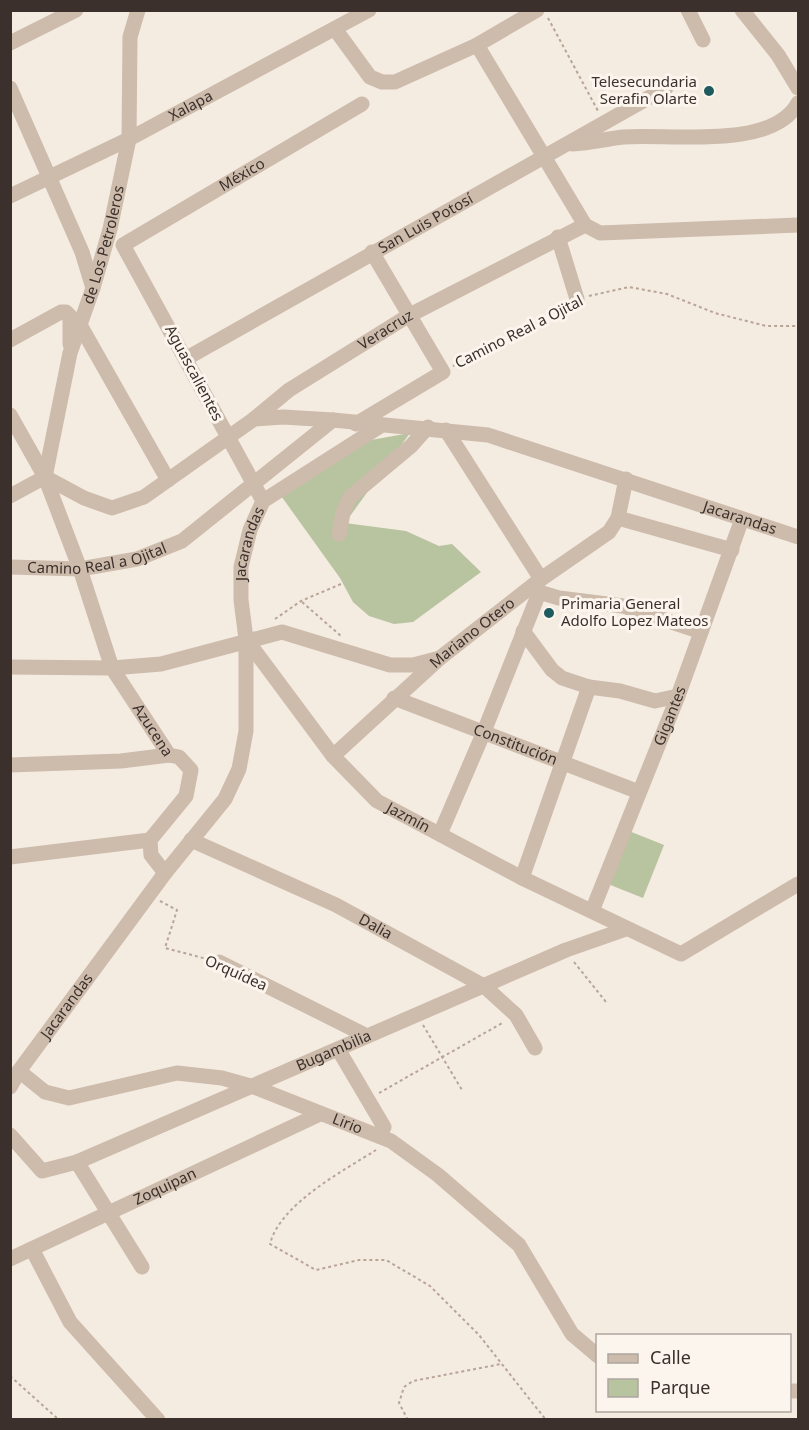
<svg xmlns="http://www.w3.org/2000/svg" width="809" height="1430" viewBox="0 0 809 1430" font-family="'Noto Sans',sans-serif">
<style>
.green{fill:#b8c4a0}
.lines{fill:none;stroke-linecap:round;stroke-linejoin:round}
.path{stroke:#b9a596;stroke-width:2;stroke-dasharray:3 3;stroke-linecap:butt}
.minor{stroke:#cdbbac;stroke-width:15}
.poi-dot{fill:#1f5a5e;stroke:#fbf5ee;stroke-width:2}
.labels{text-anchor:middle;stroke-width:6;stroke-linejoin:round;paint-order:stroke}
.poi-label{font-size:15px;fill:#3b302b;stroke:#fbf5ee;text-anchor:end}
.street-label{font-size:15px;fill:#3b302b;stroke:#fbf5ee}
</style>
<rect width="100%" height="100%" fill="#f4ebe1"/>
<g class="green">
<path d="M410,433L345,523L406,531L439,546L452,544L481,572L413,622L394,624L369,616L353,602L340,578L279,493L371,440Z"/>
<path d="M629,831L664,845L643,898L608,884Z"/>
</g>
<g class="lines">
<g class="path">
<path d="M548,18L598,111"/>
<path d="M589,296L629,287L667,294L715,313L766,326H798"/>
<path d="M453,366L565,306"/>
<path d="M302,602L341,636"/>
<path d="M275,619L301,601L341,584"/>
<path d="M160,901L177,910L165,948L207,959"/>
<path d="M574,962L606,1002"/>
<path d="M423,1025L462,1090"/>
<path d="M379,1093L504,1022"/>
<path d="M376,1150C343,1171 280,1204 270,1244L316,1270L359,1260H386L430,1286L479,1335L546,1420"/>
<path d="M10,1376L59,1420"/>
<path d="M408,1420L399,1403L404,1387L413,1381L501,1364"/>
</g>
<g class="minor">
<path d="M688,10L703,40"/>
<path d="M742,10L778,55L798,88"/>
<path d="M335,29L370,77L382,82H395L477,45L537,10"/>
<path d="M10,43L76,10"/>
<path d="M477,45L585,225L600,233L798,225"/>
<path d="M10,88L82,252L93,288"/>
<path d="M572,144C590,143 606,139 623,137C668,133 772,151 798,103"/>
<path id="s1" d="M10,196L129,139L369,10"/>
<path d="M558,237L577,299"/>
<path d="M80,325L168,480"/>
<path d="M10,340L61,312H66L70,316V344"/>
<path id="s2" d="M187,358L666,88"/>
<path id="s3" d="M10,415L45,477L80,569L112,668L169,755L179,757L191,770L186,796L150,840L151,855L165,873"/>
<path id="s4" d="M254,419L283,417L333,420L488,435L798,537"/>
<path d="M356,424L443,372L372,252"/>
<path d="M446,430L541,579"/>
<path id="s5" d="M45,477L84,498L112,508L144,497L254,419L289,390L408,316L585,225"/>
<path id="s6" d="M45,477L70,353L93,288L110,229L129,139L130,37L138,10"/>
<path d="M10,496L45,477"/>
<path id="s7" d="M263,501L123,245L362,104"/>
<path d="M618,518L732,550"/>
<path d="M339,534L343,513L350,497L411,446L428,427"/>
<path id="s8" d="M10,567L80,569L137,559L182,541L333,420"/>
<path d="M532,590L559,598L623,606L701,632"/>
<path d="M523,631L552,670L562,678L589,687L620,691L655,701L678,696"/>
<path id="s9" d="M246,639L333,756L377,801L522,878L681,954L798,884"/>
<path d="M10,667L112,668L161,664L282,632L390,665H413L440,658"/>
<path id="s10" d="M394,698L639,792"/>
<path id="s11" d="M333,756L440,658L541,579L609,532L618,518L626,479"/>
<path d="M10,765L121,761L169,755"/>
<path d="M440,834L483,734L539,593"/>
<path id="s12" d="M191,840L336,905L484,986L516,1015L535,1048"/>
<path d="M10,857L150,840"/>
<path d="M522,878L589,687"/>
<path id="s13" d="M592,911L678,696L742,519"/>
<path d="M219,962L367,1036"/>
<path d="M338,1049L384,1127L379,1136"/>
<path id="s14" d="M19,1071L45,1092L69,1098L177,1073L222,1078L254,1087L391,1141L438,1175L519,1245L572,1334L598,1356"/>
<path id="s15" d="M10,1087L19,1071L165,873L225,799L239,769L246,731V639L241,600V567L250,530L263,501L382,425"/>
<path id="s16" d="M10,1135L42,1171L77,1162L566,950L626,929"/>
<path d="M77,1162L142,1267"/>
<path d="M32,1249L70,1322L158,1420"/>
<path id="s17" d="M10,1259L320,1114"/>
<path d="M790,1391H798"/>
</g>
</g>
<g class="poi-dot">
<circle cx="709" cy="91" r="6"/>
<circle cx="549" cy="613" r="6"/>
</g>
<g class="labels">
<g class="poi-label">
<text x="697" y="87">Telesecundaria<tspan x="697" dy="17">Serafin Olarte</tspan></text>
<text x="561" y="609" text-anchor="start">Primaria General<tspan x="561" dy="17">Adolfo Lopez Mateos</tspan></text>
</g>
<g class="street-label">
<text dy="5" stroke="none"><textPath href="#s1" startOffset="202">Xalapa</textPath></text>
<text dy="5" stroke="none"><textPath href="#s7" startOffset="430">México</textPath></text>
<text dy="5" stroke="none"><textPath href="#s2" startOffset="274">San Luis Potosí</textPath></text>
<text dy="5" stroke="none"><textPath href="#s6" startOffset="240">de Los Petroleros</textPath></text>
<text dy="5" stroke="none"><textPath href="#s5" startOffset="402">Veracruz</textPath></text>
<text transform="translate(519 332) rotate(-27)" y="5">Camino Real a Ojital</text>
<text transform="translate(194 373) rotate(62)" y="5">Aguascalientes</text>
<text dy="5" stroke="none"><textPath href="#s4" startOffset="500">Jacarandas</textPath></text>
<text dy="5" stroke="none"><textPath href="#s15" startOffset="620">Jacarandas</textPath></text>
<text dy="5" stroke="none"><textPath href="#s8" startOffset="88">Camino Real a Ojital</textPath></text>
<text dy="5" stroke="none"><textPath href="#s11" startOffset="186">Mariano Otero</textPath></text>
<text dy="5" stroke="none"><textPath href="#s13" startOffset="210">Gigantes</textPath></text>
<text dy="5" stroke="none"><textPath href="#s3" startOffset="348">Azucena</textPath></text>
<text dy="5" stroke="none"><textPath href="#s10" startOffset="130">Constitución</textPath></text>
<text dy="5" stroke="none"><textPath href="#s9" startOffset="244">Jazmín</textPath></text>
<text dy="5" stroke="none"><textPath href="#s12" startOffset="204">Dalia</textPath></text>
<text transform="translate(236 973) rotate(24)" y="5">Orquídea</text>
<text dy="5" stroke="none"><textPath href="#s15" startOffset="99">Jacarandas</textPath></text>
<text dy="5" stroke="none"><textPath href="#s16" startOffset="364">Bugambilia</textPath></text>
<text dy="5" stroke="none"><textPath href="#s14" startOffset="348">Lirio</textPath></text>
<text dy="5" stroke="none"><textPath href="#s17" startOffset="171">Zoquipan</textPath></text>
</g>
</g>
<rect width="809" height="1430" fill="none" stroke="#3b302b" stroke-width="24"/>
<rect x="596" y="1334" width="195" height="78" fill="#fbf5ee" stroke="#aea6a0" stroke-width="1.5"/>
<rect x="608" y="1354" width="30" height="9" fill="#cdbbac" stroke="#aea6a0" stroke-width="1.5"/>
<text x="650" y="1364" font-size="18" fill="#3b302b">Calle</text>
<rect x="608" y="1379" width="30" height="18" fill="#b8c4a0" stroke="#aea6a0" stroke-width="1.5"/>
<text x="650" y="1394" font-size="18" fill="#3b302b">Parque</text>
</svg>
